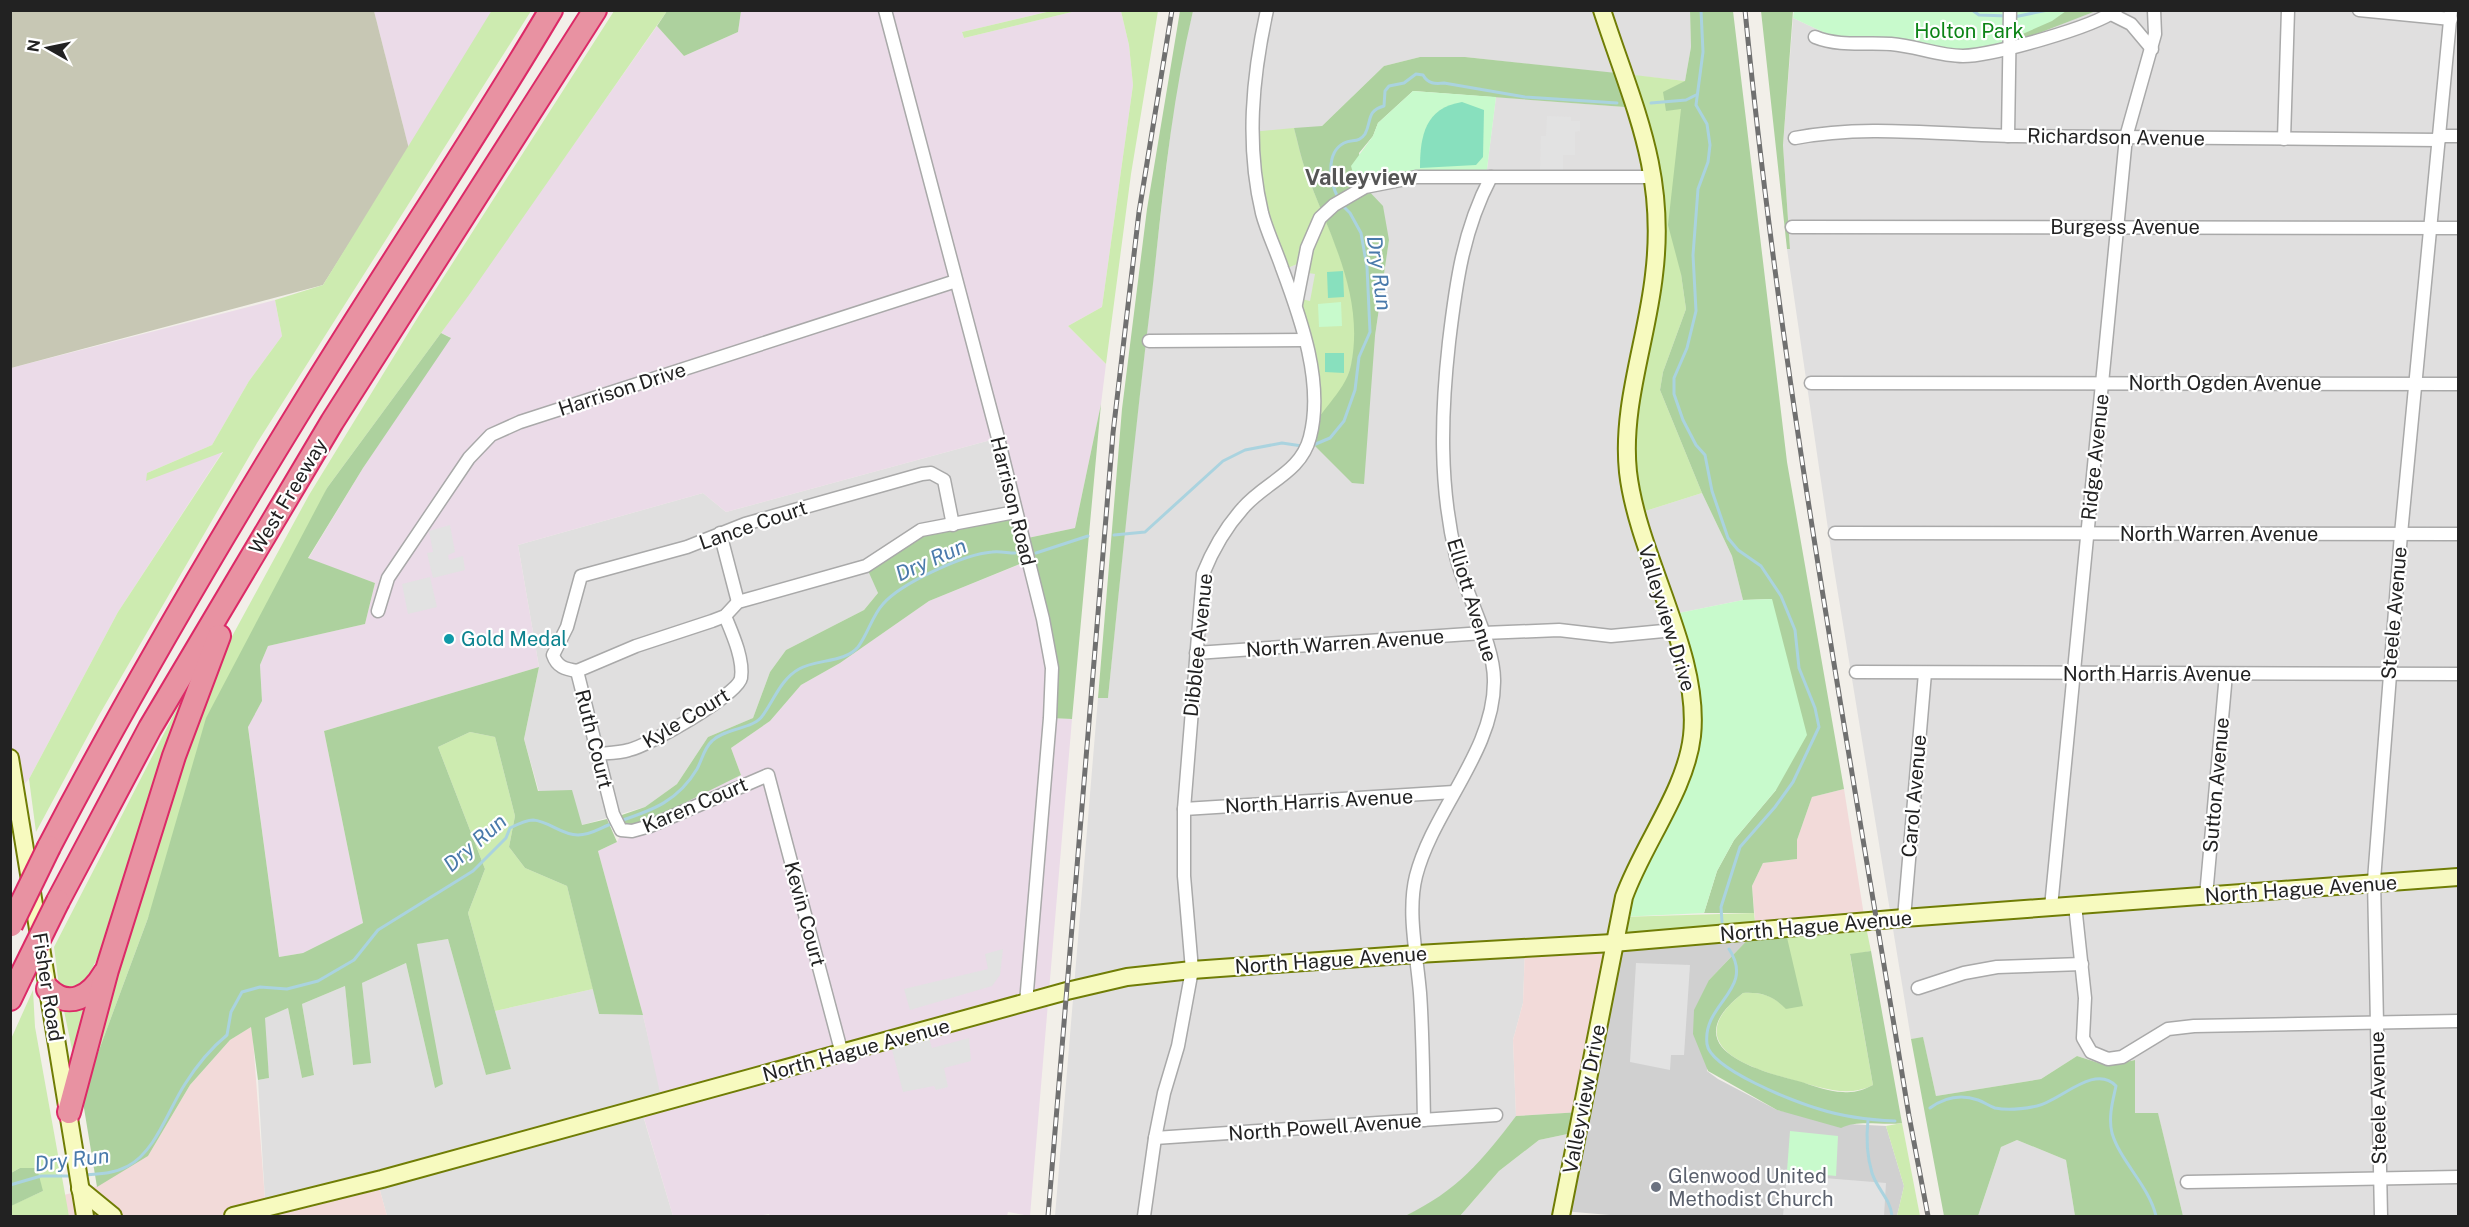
<svg xmlns="http://www.w3.org/2000/svg" width="2469" height="1227" viewBox="0 0 2469 1227" font-family="'Public Sans',sans-serif">
<style>
.residential{fill:#e0dfdf}
.commercial{fill:#f2dad9}
.industrial{fill:#ebdbe8}
.religious{fill:#d0d0d0}
.construction{fill:#c7c7b4}
.grass{fill:#cdebb0}
.forest{fill:#add19e}
.park{fill:#c8facc}
.pitch{fill:#88e0be}
.parking{fill:#e2e2e2}
.lines{fill:none;stroke-linecap:round;stroke-linejoin:round}
.stream{stroke:#aad3df;stroke-width:3}
.street-casing{stroke:#a9a9a9;stroke-width:15}
.secondary-casing{stroke:#707d05;stroke-width:20}
.highway-casing{stroke:#dc2a67;stroke-width:26}
.street{stroke:#fff;stroke-width:12}
.secondary{stroke:#f7fabf;stroke-width:16}
.highway{stroke:#e892a2;stroke-width:22}
.rail-casing{stroke:#707070;stroke-width:5}
.rail{stroke:#fff;stroke-width:3;stroke-dasharray:9;stroke-linecap:butt}
.highway-bridge-casing{stroke:#dc2a67;stroke-width:26;stroke-linecap:butt}
.highway-bridge{stroke:#e892a2;stroke-width:22}
.culture-dot{fill:#0f9aa8;stroke:#fff;stroke-width:2}
.worship-dot{fill:#6b7280;stroke:#fff;stroke-width:2}
.labels{text-anchor:middle;stroke-width:4.5;stroke-linejoin:round;paint-order:stroke}
.park-label{font-size:20px;fill:#0c8416;stroke:#fff}
.street-label{font-size:20px;fill:#222;stroke:#fff}
.culture-label{font-size:20px;fill:#0d838f;stroke:#fff;text-anchor:start}
.worship-label{font-size:20px;fill:#5b616d;stroke:#fff;text-anchor:start}
.water-label{font-size:21px;font-style:italic;fill:#4a7aab;stroke:#fff}
.quarter-label{font-size:22px;font-weight:bold;fill:#555;stroke:#fff}
</style>
<rect width="100%" height="100%" fill="#f2efe9"/>
<g class="residential">
<path d="M1193,11H1690L1691,47L1685,81L1465,57H1420L1384,66L1322,126L1284,270L1303,261L1375,336L1389,240L1365,187L1486,177L1496,97L1638,108L1653,177L1636,514L1702,493L1732,556L1743,600L1669,615L1693,725L1613,943L1525,948L1523,1003L1513,1040L1516,1116L1482,1162L1433,1203L1405,1216H1055L1098,698H1108L1130,477L1163,194L1178,72Z"/>
<path d="M2096,11H2458V1216H2183L2158,1114L2135,1113L2134,1060L2108,1066L2077,1056L2041,1079L1936,1096L1923,1038L1911,1039L1833,563L1787,249H1790L1783,145L1793,18L1840,40L1984,51Z"/>
<path d="M998,438L1015,512L867,566L878,593L864,610L786,650L770,672L753,718L708,737L677,784L645,807L582,825L539,792L524,739L539,667L518,545L703,493L726,512Z"/>
<path d="M448,939L486,1075L511,1069L495,1011L593,989L599,1014L643,1015L663,1102L641,1109L673,1216H387L376,1176L265,1201L258,1080L269,1078L264,1018L288,1008L302,1078L314,1075L302,1004L345,986L353,1065L370,1063L362,983L406,963L435,1088L416,944Z"/>
<path d="M1577,1132L1561,1216H1460L1499,1171L1539,1140Z"/>
<path d="M2017,1140L2066,1160L2075,1216H1978L2001,1147Z"/>
</g>
<g class="commercial">
<path d="M1844,789L1865,922L1756,931L1752,886L1763,863L1797,859V840L1812,797Z"/>
<path d="M1613,943L1581,1112L1516,1116L1513,1040L1523,1003L1525,948Z"/>
<path d="M252,1026L265,1200L376,1176L387,1216H69L64,1195L97,1186L148,1156L190,1085L230,1040Z"/>
</g>
<g class="industrial">
<path d="M374,11H492L409,149Z"/>
<path d="M741,11H1051L962,32L964,38L1076,11H1121L1129,45L1133,85L1102,307L1068,326L1106,364L1101,404L1075,528L1023,539L998,438L726,512L703,493L518,545L539,667L324,731L363,923L303,953L279,957L248,726L262,701L260,665L268,646L365,624L375,583L308,559L363,468L450,337L441,333L657,26L684,56L738,32Z"/>
<path d="M275,300L282,336L249,381L212,445L147,473L223,451L118,612L29,779L11,798V368Z"/>
<path d="M1028,561L1043,619L1051,718L1072,719L1030,1216L1008,1212L1007,1216H770L769,1214L757,1216H673L641,1108L662,1102L643,1015L598,851L617,842L624,828L741,775L731,748L770,721L801,685L840,663L929,601Z"/>
</g>
<path class="religious" d="M1756,931L1709,980L1707,1071L1718,1079L1777,1110L1849,1124L1886,1126L1904,1186L1897,1216H1622L1562,1211L1613,943Z"/>
<path class="construction" d="M11,11H374L409,149L323,285L11,368Z"/>
<g class="grass">
<path d="M492,10L531,11L257,443L98,717L36,832L29,779L118,612L223,452L146,481L147,473L212,445L249,381L282,336L275,300L323,285Z"/>
<path d="M614,11H667L469,295L327,488L148,918L82,1096L90,1057L137,912L198,709L217,664L309,495L418,317Z"/>
<path d="M1051,11H1076L964,38L962,32Z"/>
<path d="M1121,11H1158L1131,174L1106,364L1068,326L1102,307L1133,85L1129,45Z"/>
<path d="M1626,74L1685,81L1679,141L1681,274L1686,309L1663,372L1660,390L1702,493L1636,514L1628,469L1657,232Z"/>
<path d="M1294,128C1298,143 1301,158 1306,172C1330,235 1373,310 1347,379C1340,396 1324,412 1312,427L1301,323L1302,262L1283,270L1263,217L1251,132Z"/>
<path d="M188,687L106,936C98,956 86,997 59,986L54,947Z"/>
<path d="M470,732L495,737L515,816L509,847L525,868L567,886L593,989L495,1011L468,913L485,869L438,747Z"/>
<path d="M1754,913L1756,931L1613,943L1620,917Z"/>
<path d="M1865,922L1871,951L1850,955L1873,1085C1846,1099 1818,1086 1789,1079C1741,1066 1681,1042 1743,993C1762,992 1773,996 1787,1009L1785,929Z"/>
<path d="M33,990L35,1027L69,1216H11L10,1206L43,1191L20,1168L11,1173V1039Z"/>
<path d="M94,998L73,1054L63,1006Z"/>
<path d="M1902,1123L1920,1216H1897L1904,1186L1886,1126Z"/>
</g>
<g class="forest">
<path d="M667,11H741L738,32L684,56L657,26Z"/>
<path d="M1180,11H1193C1172,100 1163,192 1153,284C1136,422 1122,560 1108,698H1098L1122,409L1147,209Z"/>
<path d="M1690,11H1733L1787,462L1844,789L1812,797L1797,840V859L1763,863L1752,886L1754,913H1704L1717,871L1734,840L1776,790L1772,599L1743,600L1732,556L1702,493L1660,390L1663,372L1686,309L1681,274L1668,225L1681,109L1666,111L1663,92L1685,81L1691,47Z"/>
<path d="M1761,11H1793L1783,145L1790,249H1787Z"/>
<path d="M2020,11H2096L2026,38L2020,37Z"/>
<path d="M1420,57H1465L1626,74L1638,108L1413,91L1378,123L1373,136L1359,153L1365,187L1383,206L1389,240L1375,336L1364,484L1352,483L1309,440C1315,411 1345,395 1351,365C1365,296 1329,234 1306,172C1301,158 1298,143 1294,128L1322,126L1384,66Z"/>
<path d="M441,333L451,338L363,468L308,558L375,583L365,624L268,646L260,665L262,701L248,727L279,957L303,953L363,923L324,731L539,667L524,739L538,791L572,790L582,825L607,819L617,842L598,851L643,1015L599,1014L567,886L525,868L509,847L515,816L495,737L470,732L438,747L485,869L468,913L511,1069L486,1075L448,939L417,944L443,1084L435,1088L406,963L362,983L371,1063L353,1065L345,986L302,1004L314,1075L302,1078L288,1008L265,1018L269,1078L258,1080L251,1027L230,1040L190,1085L148,1156L97,1187L82,1096L148,918L206,718L327,488Z"/>
<path d="M1101,404L1072,719L1050,718L1052,693L1027,561L929,601L840,663L801,685L770,721L731,748L741,775L646,822L624,828L619,816L645,807L677,784L708,737L753,718L770,672L786,650L864,610L878,593L866,566L914,534L1015,512L1023,539L1075,528Z"/>
<path d="M1785,929L1803,1006L1786,1009C1773,996 1762,992 1743,993C1675,1046 1751,1069 1798,1081C1812,1085 1828,1092 1843,1092C1855,1093 1863,1090 1873,1085L1850,954L1871,951L1902,1123C1883,1126 1858,1119 1841,1128L1777,1110L1708,1071L1693,1034L1694,1010L1709,980L1756,931Z"/>
<path d="M1923,1037L1936,1096L2041,1079L2077,1056L2108,1066L2135,1060V1113H2158L2183,1216H2075L2066,1160L2017,1140L2001,1147L1978,1216H1944L1911,1039Z"/>
<path d="M1581,1112L1577,1132L1539,1140L1499,1171L1460,1216H1405C1457,1191 1482,1161 1516,1116Z"/>
<path d="M20,1168H37L43,1191L11,1206V1173Z"/>
</g>
<g class="park">
<path d="M1794,10L2066,11L2052,21L1984,51L1950,52L1840,40L1793,18Z"/>
<path d="M1413,91L1496,97L1486,177L1365,187L1355,180L1351,166L1373,136L1378,123Z"/>
<path d="M1341,302L1342,326L1319,327L1318,304Z"/>
<path d="M1772,599L1807,735L1776,790L1734,840L1717,871L1704,913L1620,917L1693,725L1669,615L1743,600Z"/>
<path d="M1790,1131L1838,1136L1836,1176L1787,1171Z"/>
</g>
<g class="pitch">
<path d="M1462,102L1484,110L1483,157L1476,165L1420,168C1420,136 1425,108 1462,102Z"/>
<path d="M1343,271L1344,297L1328,298L1327,272Z"/>
<path d="M1325,353H1344V373L1325,372Z"/>
</g>
<g class="parking">
<path d="M1547,116L1571,117V121H1580V131L1575,132V155H1563V171L1540,170L1541,136H1546Z"/>
<path d="M1301,272L1315,274L1310,301L1297,298Z"/>
<path d="M450,525L455,552L448,555L449,560L463,556L465,570L433,578L427,553L433,552L429,531Z"/>
<path d="M430,577L437,607L408,614L402,584Z"/>
<path d="M1003,949L1000,975L992,986L910,1010L904,989L988,969L985,954Z"/>
<path d="M1636,963L1690,965L1684,1055H1671L1670,1070L1630,1062Z"/>
<path d="M927,1031L932,1048L969,1038L971,1061L944,1068L948,1087L936,1090L934,1086L903,1092L890,1042Z"/>
<path d="M1787,1175L1886,1183L1884,1216H1783Z"/>
</g>
<g class="lines">
<g class="stream">
<path d="M1701,10L1703,52L1696,105L1707,124L1710,145L1708,162L1698,189L1693,255L1696,311L1687,348L1674,378V394L1683,420L1696,445L1705,455L1712,491L1728,538L1738,550L1761,566L1781,596L1795,630L1799,668L1815,708L1819,727L1793,782L1775,807L1740,847L1721,907L1722,922"/>
<path d="M1972,10L1979,15L2008,16"/>
<path d="M2014,17L2048,10"/>
<path d="M1651,103L1686,100L1696,95"/>
<path d="M1338,198C1330,182 1325,153 1344,143C1352,139 1359,143 1365,134C1372,121 1366,111 1384,106L1385,91L1389,86L1404,83L1416,74L1423,75C1428,84 1435,84 1444,83L1525,97L1617,103"/>
<path d="M1311,446L1330,438L1344,421L1355,390L1359,357L1370,332L1367,267L1361,233L1350,213L1341,204"/>
<path d="M1114,535L1145,532L1223,461L1245,450L1282,443L1302,446"/>
<path d="M1036,553L1088,536"/>
<path d="M620,821C653,810 678,801 697,769C702,760 704,748 712,741C727,727 753,730 763,715C774,700 781,679 799,669C816,659 845,663 858,647C868,634 872,616 883,604C901,583 965,554 992,552C1000,551 1008,553 1015,553"/>
<path d="M1729,949C1756,990 1702,1003 1707,1044C1710,1069 1795,1102 1819,1109C1844,1117 1869,1120 1895,1121"/>
<path d="M1930,1108C1945,1097 1961,1094 1978,1100C1984,1102 1989,1106 1995,1108C2009,1111 2023,1109 2037,1106C2060,1101 2095,1063 2116,1086C2113,1100 2108,1117 2112,1133C2120,1161 2149,1186 2156,1216"/>
<path d="M1868,1120C1866,1138 1867,1156 1872,1173C1877,1189 1891,1200 1892,1216"/>
<path d="M83,1175C99,1174 113,1174 128,1166C156,1151 168,1110 185,1084C197,1065 210,1049 227,1035L231,1012L242,992L260,987L287,989L318,981L354,960L378,930L473,871L506,838L510,828C516,825 526,820 533,820C549,821 561,835 578,835C592,835 601,827 614,823"/>
<path d="M10,1185L41,1176H73"/>
</g>
<defs>
<g id="street">
<path d="M885,10L998,438L1043,619L1052,668L1050,718L1026,1003"/>
<path d="M2359,10L2451,19"/>
<path d="M2111,14L2131,24L2152,49"/>
<path d="M1815,37C1840,47 1865,42 1891,44C1916,46 1939,56 1963,56C1991,56 2095,27 2116,10"/>
<path d="M2008,136L2010,10"/>
<path d="M2439,136H2458"/>
<path d="M1795,138C1867,124 1943,135 2016,136C2157,138 2298,139 2439,140"/>
<path d="M2284,139L2288,10"/>
<path d="M1792,227L2458,228"/>
<path d="M1296,304L1307,248L1320,218L1334,205L1365,187L1416,177H1653"/>
<path d="M1149,341L1305,340"/>
<path d="M1811,383L2458,384"/>
<path d="M720,533L738,602"/>
<path d="M1835,533L2458,534"/>
<path d="M378,611L388,578L469,458L491,435L520,422L956,281"/>
<path d="M1196,653L1483,633L1559,630L1611,636L1674,630"/>
<path d="M577,671L613,814L621,830L632,831L650,826L768,775L842,1054"/>
<path d="M577,671C565,669 557,667 553,655L567,627L581,576L687,547L745,524L922,474L931,473L944,480L953,525"/>
<path d="M577,671L636,646L712,621L725,616L738,602L866,566L921,530L1015,512"/>
<path d="M1856,672L2458,674"/>
<path d="M597,754C608,753 619,753 629,750C648,746 738,695 741,678C744,659 732,633 725,616"/>
<path d="M1184,809L1454,792"/>
<path d="M2206,896L2226,674"/>
<path d="M2075,905L2085,998L2083,1038L2091,1052L2108,1059L2122,1057L2168,1029L2194,1026L2458,1021"/>
<path d="M2051,907L2126,137L2155,34L2154,10"/>
<path d="M1904,918L1925,673"/>
<path d="M1918,988L1964,973L1997,967L2082,964"/>
<path d="M1424,1120C1423,1077 1423,1035 1420,993C1417,956 1407,912 1416,876C1433,810 1494,751 1494,682C1495,645 1465,594 1456,556C1439,485 1441,414 1449,342C1456,283 1463,230 1491,177"/>
<path d="M1155,1138L1496,1115"/>
<path d="M2187,1182L2458,1177"/>
<path d="M1144,1216L1155,1138L1164,1093L1178,1046L1192,970L1184,876V809L1203,574C1213,549 1225,528 1243,508C1265,482 1301,473 1310,437C1324,383 1301,319 1282,268C1276,250 1267,232 1262,213C1246,145 1252,78 1267,10"/>
<path d="M2381,1216L2374,880L2401,534L2451,10"/>
</g>
<g id="secondary">
<path d="M10,758L85,1216"/>
<path d="M80,1189L113,1216"/>
<path d="M233,1216L382,1179L1067,991L1127,977L1192,970L1417,954L1613,943L1904,918L2458,877"/>
<path d="M1561,1216L1624,897C1643,844 1686,790 1692,736C1701,653 1638,558 1628,472C1621,406 1647,340 1654,275C1667,171 1633,106 1602,10"/>
</g>
<g id="highway">
<path d="M49,847C130,692 219,541 311,392C390,264 474,140 551,10"/>
<path d="M58,901L150,728L332,422L595,10"/>
<path d="M48,989C69,1010 91,996 104,974"/>
<path d="M10,999L21,976"/>
<path d="M69,1112L107,970L174,756L219,636"/>
</g>
</defs>
<use href="#street" class="street-casing"/>
<use href="#secondary" class="secondary-casing"/>
<use href="#highway" class="highway-casing"/>
<use href="#street" class="street"/>
<use href="#secondary" class="secondary"/>
<use href="#highway" class="highway"/>
<defs>
<g id="rail">
<path d="M1745,10C1781,382 1849,748 1909,1116L1928,1216"/>
<path d="M1048,1216L1113,433L1139,212L1172,10"/>
</g>
</defs>
<use href="#rail" class="rail-casing"/>
<use href="#rail" class="rail"/>
<defs>
<g id="highway-bridge">
<path d="M11,925L49,847"/>
<path d="M21,976L58,901"/>
</g>
</defs>
<use href="#highway-bridge" class="highway-bridge-casing"/>
<use href="#highway-bridge" class="highway-bridge"/>
</g>
<circle class="culture-dot" cx="449" cy="639" r="6"/>
<circle class="worship-dot" cx="1656" cy="1187" r="6"/>
<g class="labels">
<g class="park-label">
<text x="1969" y="38">Holton Park</text>
</g>
<g class="street-label">
<text transform="translate(2116 137) rotate(1)" y="7">Richardson Avenue</text>
<text x="2125" y="234">Burgess Avenue</text>
<text x="2225" y="390">North Ogden Avenue</text>
<text transform="translate(622 389) rotate(-18)" y="7">Harrison Drive</text>
<text transform="translate(2095 457) rotate(-84)" y="7">Ridge Avenue</text>
<text transform="translate(288 496) rotate(-59)" y="7">West Freeway</text>
<text transform="translate(1013 501) rotate(76)" y="7">Harrison Road</text>
<text transform="translate(753 525) rotate(-19)" y="7">Lance Court</text>
<text x="2219" y="541">North Warren Avenue</text>
<text transform="translate(1472 600) rotate(73)" y="7">Elliott Avenue</text>
<text transform="translate(2394 613) rotate(-85)" y="7">Steele Avenue</text>
<text transform="translate(1667 618) rotate(73)" y="7">Valleyview Drive</text>
<text transform="translate(1345 643) rotate(-4)" y="7">North Warren Avenue</text>
<text transform="translate(1198 645) rotate(-84)" y="7">Dibblee Avenue</text>
<text x="2157" y="681">North Harris Avenue</text>
<text transform="translate(686 718) rotate(-31)" y="7">Kyle Court</text>
<text transform="translate(594 739) rotate(76)" y="7">Ruth Court</text>
<text transform="translate(2216 785) rotate(-85)" y="7">Sutton Avenue</text>
<text transform="translate(1914 796) rotate(-85)" y="7">Carol Avenue</text>
<text transform="translate(1319 801) rotate(-3)" y="7">North Harris Avenue</text>
<text transform="translate(695 805) rotate(-23)" y="7">Karen Court</text>
<text transform="translate(2301 889) rotate(-4)" y="7">North Hague Avenue</text>
<text transform="translate(805 914) rotate(75)" y="7">Kevin Court</text>
<text transform="translate(1816 926) rotate(-5)" y="7">North Hague Avenue</text>
<text transform="translate(1331 960) rotate(-4)" y="7">North Hague Avenue</text>
<text transform="translate(48 987) rotate(81)" y="7">Fisher Road</text>
<text transform="translate(856 1050) rotate(-15)" y="7">North Hague Avenue</text>
<text transform="translate(2378 1098) rotate(-91)" y="7">Steele Avenue</text>
<text transform="translate(1584 1099) rotate(-79)" y="7">Valleyview Drive</text>
<text transform="translate(1325 1127) rotate(-4)" y="7">North Powell Avenue</text>
</g>
<g class="culture-label">
<text x="461" y="646">Gold Medal</text>
</g>
<g class="worship-label">
<text x="1668" y="1183">Glenwood United<tspan x="1668" dy="23">Methodist Church</tspan></text>
</g>
<g class="water-label">
<text transform="translate(1379 273) rotate(82)" y="7">Dry Run</text>
<text transform="translate(931 560) rotate(-24)" y="7">Dry Run</text>
<text transform="translate(475 843) rotate(-41)" y="7">Dry Run</text>
<text transform="translate(72 1160) rotate(-7)" y="7">Dry Run</text>
</g>
<g class="quarter-label">
<text x="1361" y="185">Valleyview</text>
</g>
</g>
<rect width="2469" height="1227" fill="none" stroke="#222222" stroke-width="24"/>
<g transform="translate(48 48) rotate(279)" stroke="#ffffff" stroke-width="4.5" paint-order="stroke">
<path d="M0-4.5L10 22L0 15L-10 22Z" fill="#222222"/>
<text y="-9" font-size="16" font-weight="bold" text-anchor="middle" fill="#222222">N</text>
</g>
</svg>
